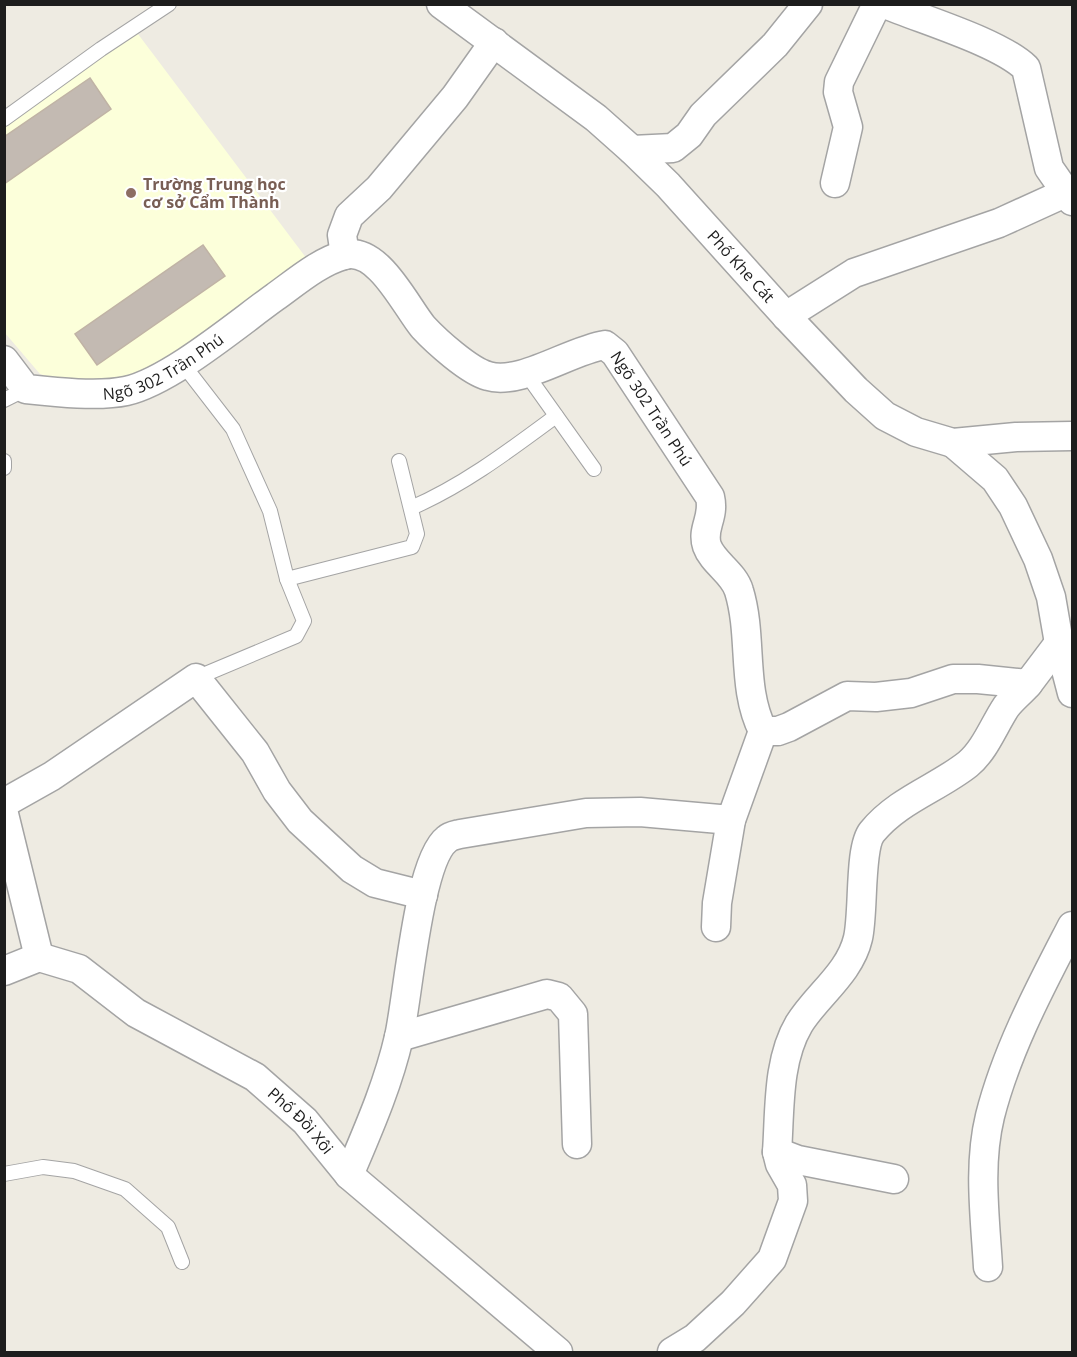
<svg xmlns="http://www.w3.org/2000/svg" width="1077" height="1357" viewBox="0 0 1077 1357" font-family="'Open Sans',sans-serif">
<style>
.education{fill:#fcffda}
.building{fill:#c3bab2;stroke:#c0b3a5;stroke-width:1.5}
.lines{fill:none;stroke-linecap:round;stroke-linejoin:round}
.lane-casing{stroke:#a4a4a4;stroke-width:16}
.street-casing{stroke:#a4a4a4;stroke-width:31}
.lane{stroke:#fff;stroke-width:14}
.street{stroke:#fff;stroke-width:28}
.education-dot{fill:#8d6e63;stroke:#fff;stroke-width:2}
.labels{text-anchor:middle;stroke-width:4.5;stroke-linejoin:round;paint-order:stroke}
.education-label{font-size:16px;font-weight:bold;fill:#785e54;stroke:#fff;text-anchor:start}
.street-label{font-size:16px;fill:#1d1d1d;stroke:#fff}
</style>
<rect width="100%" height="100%" fill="#eeebe2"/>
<path class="education" d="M135,30L310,263L140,380L69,382L40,374L5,333L4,124Z"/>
<g class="building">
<path d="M90,78L111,109L4,184V137Z"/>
<path d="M203,245L225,276L97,365L75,334Z"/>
</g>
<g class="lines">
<defs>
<g id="lane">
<path d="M4,119L101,49L169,4"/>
<path d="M182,363L233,429L270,511L287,579L304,621L296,636L196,678"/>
<path d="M525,372L594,469"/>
<path d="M4,400L26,389"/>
<path d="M4,461V468"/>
<path d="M411,508C464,485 510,450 556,416"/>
<path d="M287,579L412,547L417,534L399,461"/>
<path d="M4,1174L43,1167L74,1171L125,1189L168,1227L182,1262"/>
</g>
<g id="street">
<path id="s1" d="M441,4L596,118L632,150L668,185L786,316L856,390L885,416L916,432L953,443L1016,437L1072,436"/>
<path d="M885,4C923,20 999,42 1026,68L1049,168L1072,201"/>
<path d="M632,150L673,148L689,135L703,115L775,45L808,4"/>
<path d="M835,183L848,127L838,92L839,82L877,4"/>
<path d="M345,255L342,235L349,216L379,188L455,97L494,42"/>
<path d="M786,316L854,273L999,223L1065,193"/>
<path id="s2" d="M4,360L26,389C54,392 98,397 126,391C170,381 236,325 275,297C296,282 319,262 344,255C378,246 405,305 423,327C436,341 469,371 488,376C520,386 571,350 605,345L615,353L710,497C715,518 701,528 707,546C713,563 734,573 739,591C753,637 741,688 763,731H778L789,727L847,696L876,697L911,693L953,679H978L1028,684L1059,643"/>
<path d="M953,443L995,479L1013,506L1038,559L1051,597L1059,643L1072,693"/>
<path d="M4,803L52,776L196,678L255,752L277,791L300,821L352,869L375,883L423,895"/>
<path d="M4,814L39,957"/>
<path d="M716,927L717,903L731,820L763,731"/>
<path id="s3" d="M4,971L39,957L79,969L136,1013L255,1077L305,1121L349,1175L558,1352"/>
<path d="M399,1037L547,994L559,997L573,1014L577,1144"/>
<path d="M777,1152L798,1160L894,1179"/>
<path d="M349,1175C368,1130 388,1085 399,1037C408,998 418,861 447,839C450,836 456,835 460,834L586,813L640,812L731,820"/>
<path d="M988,1267C985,1217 978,1165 990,1116C1007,1049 1041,986 1072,926"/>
<path d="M672,1352L695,1338L733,1303L772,1259L793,1201L792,1185L780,1164L777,1152C780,1111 777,1061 799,1024C817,995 850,973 858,938C864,912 859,848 872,832C898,800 938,788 968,764C985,750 994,725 1006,707C1012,699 1021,692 1028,684"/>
</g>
</defs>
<use href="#lane" class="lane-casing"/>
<use href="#street" class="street-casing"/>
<use href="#lane" class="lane"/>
<use href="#street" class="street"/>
</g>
<circle class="education-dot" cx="131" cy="193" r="6"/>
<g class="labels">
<g class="education-label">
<text x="143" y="190">Trường Trung học<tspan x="143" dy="18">cơ sở Cẩm Thành</tspan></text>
</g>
<g class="street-label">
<text dy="6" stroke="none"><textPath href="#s1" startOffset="400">Phố Khe Cát</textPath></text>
<text dy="6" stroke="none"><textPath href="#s2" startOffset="180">Ngõ 302 Trần Phú</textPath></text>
<text dy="6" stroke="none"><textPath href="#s2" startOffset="792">Ngõ 302 Trần Phú</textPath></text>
<text dy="6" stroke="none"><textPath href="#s3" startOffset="350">Phố Đồi Xôi</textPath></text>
</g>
</g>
<rect width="1077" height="1357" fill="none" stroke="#1d1d1d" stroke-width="12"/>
</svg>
